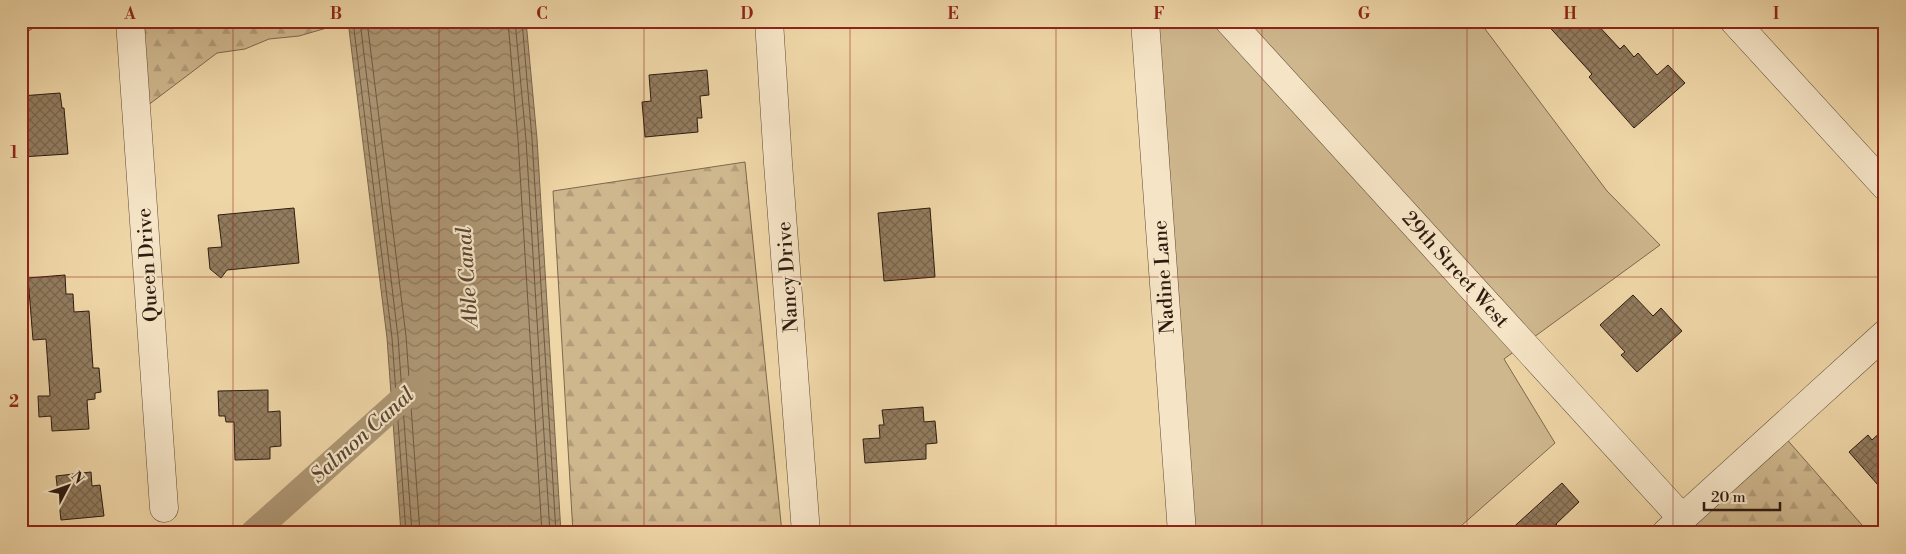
<svg xmlns="http://www.w3.org/2000/svg" width="1906" height="554" viewBox="0 0 1906 554" font-family="'Libre Bodoni',serif">
<style>
.grass{fill:#ceb68d;stroke:#7e684e}
.forest{fill:url(#forest-firs);stroke:#7e684e}
.water{fill:url(#water-waves);stroke:#7a654c}
.lines{fill:none;stroke-linecap:round;stroke-linejoin:round}
.shore{stroke:#6e5842;stroke-width:1}
.canal{stroke:#ad9674;stroke-width:26}
.building{fill:url(#building-cross-hatch);stroke:#2e1b10}
.minor-casing{stroke:#5e4a36;stroke-width:29}
.minor{stroke:#f5e4c6;stroke-width:28}
.grid{fill:none;stroke:#8f2418;stroke-width:1;stroke-opacity:0.55}
.labels{text-anchor:middle;stroke-width:4.5;stroke-linejoin:round;paint-order:stroke}
.street-label{font-size:20px;fill:#2e1b10;stroke:#f5e4c6}
.water-label{font-size:21px;font-style:italic;fill:#5a4633;stroke:#f5e4c6}
.neatline{fill:none;stroke:#8f2418;stroke-width:2}
.grid-label{font-size:16px;text-anchor:middle;font-weight:bold;fill:#8f2418}
</style>
<defs>
<pattern id="forest-firs" width="22" height="20" patternUnits="userSpaceOnUse" patternTransform="scale(1.25)"><rect width="22" height="20" fill="#ceb68d"/><path d="M5 1l3.5 6h-7zM16 11l3.5 6h-7z" fill="#b19c79"/></pattern>
<pattern id="water-waves" width="16" height="10" patternUnits="userSpaceOnUse" patternTransform="scale(1.25)"><rect width="16" height="10" fill="#ad9674"/><path d="M0 5q4-4 8 0t8 0" fill="none" stroke="#8d7a5e"/></pattern>
<pattern id="building-cross-hatch" width="8" height="8" patternUnits="userSpaceOnUse" patternTransform="scale(1.25)"><rect width="8" height="8" fill="#927c5f"/><path d="M0 0l8 8M0 8l8-8" fill="none" stroke="#78654d"/></pattern>
</defs>
<rect width="100%" height="100%" fill="#efd6a7"/>
<filter id="stains"><feTurbulence type="fractalNoise" baseFrequency=".004" numOctaves="4"/><feColorMatrix values="0 0 0 0 .2 0 0 0 0 .09 0 0 0 0 .02 0 0 0 .5 -.17"/></filter>
<radialGradient id="worn" r=".72"><stop offset=".6" stop-color="#630" stop-opacity="0"/><stop offset="1" stop-color="#630" stop-opacity=".3"/></radialGradient>
<path class="grass" d="M1148,21H1479L1607,191L1660,245L1504,359L1555,443L1453,533H1193Z"/>
<g class="forest">
<path d="M21,21H44L21,36Z"/>
<path d="M119,21H336L337,25L299,36L269,39L245,49L217,53L135,115Z"/>
<path d="M745,162L782,533H573L553,191Z"/>
<path d="M1776,427L1869,533H1675Z"/>
</g>
<path class="water" d="M348,21H526L537,139L561,533H401L387,338Z"/>
<g class="lines">
<g class="shore">
<path d="M353,21L392,338L406,533"/>
<path d="M360,21L398,337L412,533"/>
<path d="M367,21L406,336L420,533"/>
<path d="M508,21L518,140L542,533"/>
<path d="M515,21L526,140L550,533"/>
<path d="M522,21L532,139L556,533"/>
</g>
<path class="canal" d="M253,533L418,385"/>
</g>
<g class="building">
<path d="M1544,21H1594L1620,49L1624,45L1634,57L1638,53L1657,75L1668,65L1685,83L1634,128L1589,77L1592,74Z"/>
<path d="M707,70L709,95L700,96L702,118H697L698,132L645,137L642,102L651,101L649,75Z"/>
<path d="M60,93L62,108H64L68,154L21,157V96Z"/>
<path d="M294,208L299,263L227,270L221,278L210,269L208,248L222,247L218,215Z"/>
<path d="M930,208L935,277L884,281L878,213Z"/>
<path d="M65,275L66,294H73L74,312L89,311L93,368H99L101,392L95,393V399L87,400L89,429L52,431L51,416L39,417L38,396H50L46,339L33,340L28,278Z"/>
<path d="M1633,295L1653,316L1661,308L1682,331L1637,372L1621,355L1625,352L1600,325Z"/>
<path d="M268,390V412L280,411L281,446L270,447V459L235,460L234,422H226L225,416H219L218,391Z"/>
<path d="M923,407L924,422L935,421L937,443L926,444V459L865,463L863,439L880,438L879,425H884L882,410Z"/>
<path d="M1885,428V493L1849,452L1868,435L1872,440Z"/>
<path d="M91,472L92,486L100,485L104,516L61,520L56,476Z"/>
<path d="M1562,483L1579,502L1556,524L1564,533H1507Z"/>
</g>
<g class="lines">
<defs>
<g id="minor">
<path d="M130,21L164,508"/>
<path d="M769,21L778,163L806,533"/>
<path d="M1145,21L1182,533"/>
<path d="M1229,21L1682,518"/>
<path d="M1734,21L1885,186"/>
<path d="M1666,533L1885,334"/>
</g>
</defs>
<use href="#minor" class="minor-casing"/>
<use href="#minor" class="minor"/>
</g>
<path class="grid" d="M233,21V533M439,21V533M644,21V533M850,21V533M1056,21V533M1262,21V533M1467,21V533M1673,21V533M21,277H1885"/>
<g class="labels">
<g class="street-label">
<text transform="translate(147 265) rotate(-94)" y="7">Queen Drive</text>
<text transform="translate(1456 269) rotate(48)" y="7">29th Street West</text>
<text transform="translate(787 277) rotate(-94)" y="7">Nancy Drive</text>
<text transform="translate(1163 277) rotate(-94)" y="7">Nadine Lane</text>
</g>
<g class="water-label">
<text transform="translate(467 277) rotate(-94)" y="7">Able Canal</text>
<text transform="translate(362 435) rotate(-42)" y="7">Salmon Canal</text>
</g>
</g>
<rect width="1906" height="554" fill="none" stroke="#efd6a7" stroke-width="55"/>
<g transform="translate(68 486) rotate(49)" stroke="#f5e4c6" stroke-width="4" paint-order="stroke">
<path d="M0-4L9 19L0 12L-9 19Z" fill="#2e1b10"/>
<text y="-8" font-size="14" font-weight="bold" text-anchor="middle" fill="#2e1b10">N</text>
</g>
<path d="M1704 502v8h76v-8" fill="none" stroke="#2e1b10" stroke-width="2.5"/>
<text x="1711" y="502" font-size="15" fill="#2e1b10" stroke="#f5e4c6" stroke-width="4" paint-order="stroke">20 m</text>
<rect x="28" y="28" width="1850" height="498" class="neatline"/>
<g class="grid-label">
<text x="130" y="19">A</text>
<text x="336" y="19">B</text>
<text x="542" y="19">C</text>
<text x="747" y="19">D</text>
<text x="953" y="19">E</text>
<text x="1159" y="19">F</text>
<text x="1364" y="19">G</text>
<text x="1570" y="19">H</text>
<text x="1776" y="19">I</text>
<text x="14" y="158">1</text>
<text x="14" y="407">2</text>
</g>
<rect width="100%" height="100%" filter="url(#stains)"/>
<rect width="100%" height="100%" fill="url(#worn)"/>
</svg>
